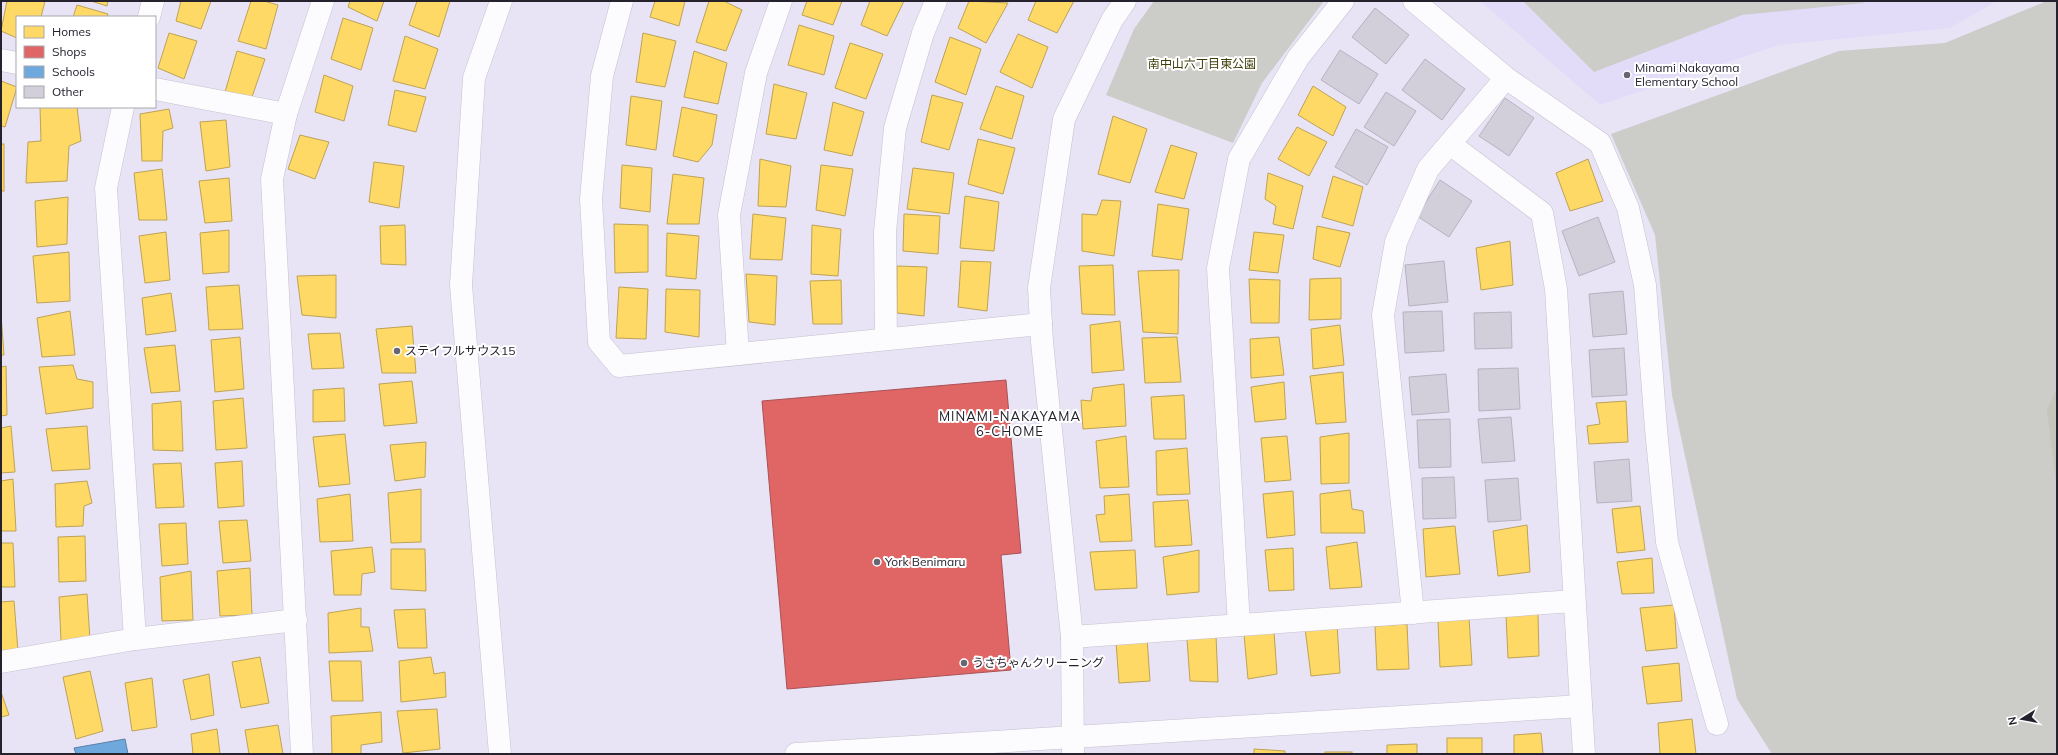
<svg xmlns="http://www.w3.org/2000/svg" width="2058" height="755" viewBox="0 0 2058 755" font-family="Mulish,'Noto Sans JP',sans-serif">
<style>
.built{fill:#e2dcf9}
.green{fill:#ccccc8}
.forest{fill:#c5c5bc}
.homes{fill:#ffd966;stroke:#bea255}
.shops{fill:#e06666;stroke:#a85255}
.schools{fill:#6fa8dc;stroke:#5980a8}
.building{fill:#d2ceda;stroke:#b8b2c0}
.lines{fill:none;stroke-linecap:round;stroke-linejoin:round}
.street-casing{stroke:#c4c1ce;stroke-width:23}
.secondary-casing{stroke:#c4c1ce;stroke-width:23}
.street{stroke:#fcfbfe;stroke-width:22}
.secondary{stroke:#fcfbfe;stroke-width:22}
.poi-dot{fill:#696674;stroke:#fff;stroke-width:1.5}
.labels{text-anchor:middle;stroke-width:4;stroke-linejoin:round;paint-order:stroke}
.park-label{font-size:12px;fill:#3e3f07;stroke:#fff}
.poi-label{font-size:12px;fill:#25222e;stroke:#fff;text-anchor:start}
.neighbourhood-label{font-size:13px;letter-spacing:1px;fill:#25222e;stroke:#fff}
</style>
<rect width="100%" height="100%" fill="#e8e4f6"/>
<path class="built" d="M1480,1H1997L1950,28L1779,45L1600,105Z"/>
<g class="green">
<path d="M1154,1H1324L1262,83L1233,143L1106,95L1134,29Z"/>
<path d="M1523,1H1862L1864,3L1742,15L1594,72Z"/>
<path d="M2047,1H2057V754H1772L1737,699L1672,395L1655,235L1611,134L1839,51L1945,43Z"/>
</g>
<path class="forest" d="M2057,388V489L2047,410Z"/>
<g class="homes">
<path d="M7,1H45L41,17H17V38L1,31Z"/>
<path d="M91,1H108L107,6Z"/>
<path d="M181,1H211L201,29L176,21Z"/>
<path d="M251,1H264L278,5L266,49L238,41Z"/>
<path d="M350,1H384L377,21L348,7Z"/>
<path d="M417,1H450L439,37L409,25Z"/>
<path d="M655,1H685L679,26L650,17Z"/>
<path d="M709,1H724L742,10L726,51L696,42Z"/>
<path d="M807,1H842L833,25L802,15Z"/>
<path d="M870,1H904L887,36L861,25Z"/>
<path d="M969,1L1008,3L986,43L958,28Z"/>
<path d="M1036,1H1074L1057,33L1028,20Z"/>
<path d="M77,5L108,14L107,17H73Z"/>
<path d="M343,18L373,28L361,70L331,59Z"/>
<path d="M799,25L834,36L824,75L788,65Z"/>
<path d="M169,33L197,41L184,79L158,68Z"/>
<path d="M643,33L676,41L665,87L636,82Z"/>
<path d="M1018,34L1048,47L1032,88L1000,72Z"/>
<path d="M405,36L438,49L425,89L393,81Z"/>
<path d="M950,37L981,49L966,95L935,82Z"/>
<path d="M850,43L883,54L866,99L835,88Z"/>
<path d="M237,51L265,59L251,100L225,92Z"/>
<path d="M694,51L727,63L718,104L684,97Z"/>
<path d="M324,75L353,86L344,121L315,112Z"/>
<path d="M1,81L17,87L5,127L1,126Z"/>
<path d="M774,84L807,93L796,139L766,134Z"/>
<path d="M996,86L1024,96L1012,139L980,129Z"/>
<path d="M1313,86L1346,107L1333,136L1298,115Z"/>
<path d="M395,90L426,97L416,132L388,125Z"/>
<path d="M932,95L963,103L949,150L921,142Z"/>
<path d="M631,96L662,101L656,150L626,145Z"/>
<path d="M833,102L864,112L852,156L824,150Z"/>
<path d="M40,107H77L81,141L69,146L67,181L26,183L28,142L41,141Z"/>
<path d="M682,107L717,115L712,145L698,162L673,156Z"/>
<path d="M169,109L173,128L163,131L162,161H142L140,114Z"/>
<path d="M1113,116L1147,129L1130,183L1098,174Z"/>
<path d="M226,120L230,167L206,171L200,122Z"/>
<path d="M1297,127L1327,142L1309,176L1278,159Z"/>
<path d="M300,135L329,142L315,179L288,169Z"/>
<path d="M978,139L1015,148L1003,194L968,184Z"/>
<rect x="1" y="144" width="3" height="47"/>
<path d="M1171,145L1197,153L1184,199L1155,192Z"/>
<path d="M760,159L791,166L786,207L758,206Z"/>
<path d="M1588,159L1603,201L1570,211L1556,173Z"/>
<path d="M374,162L404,166L399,208L369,202Z"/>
<path d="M622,165L652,168L650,212L620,208Z"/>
<path d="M821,165L853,169L845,216L816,210Z"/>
<path d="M913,168L954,173L949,214L907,209Z"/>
<path d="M162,169L167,220H139L134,173Z"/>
<path d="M1268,173L1303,186L1293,229L1273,224L1276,206L1265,199Z"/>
<path d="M673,174L704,178L699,224H667Z"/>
<path d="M1333,176L1363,187L1353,226L1322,217Z"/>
<path d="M229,178L232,221L205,223L199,181Z"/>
<path d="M965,196L999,202L994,251L960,248Z"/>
<path d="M68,197L67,244L37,247L35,201Z"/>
<path d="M1102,200L1121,201L1114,256L1082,251V214L1097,215Z"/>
<path d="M1158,204L1189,209L1182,260L1152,256Z"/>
<path d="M753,214L786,218L782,260L750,259Z"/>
<path d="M904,214L940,216L938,254L903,251Z"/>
<path d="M614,224L648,225V272L615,273Z"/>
<path d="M405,225L406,265L381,264L380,226Z"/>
<path d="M812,225L841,229L838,276L811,274Z"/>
<path d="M1317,226L1350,233L1340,267L1313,259Z"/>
<path d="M229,230V272L203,274L200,233Z"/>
<path d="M166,232L170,280L145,283L139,236Z"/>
<path d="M1254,232L1284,235L1278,273L1249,270Z"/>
<path d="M667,233L699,236L696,279L666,276Z"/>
<path d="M1510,241L1513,285L1481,290L1476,248Z"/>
<path d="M69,252L70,301L37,303L33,256Z"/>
<path d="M961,261L991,262L987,311L958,307Z"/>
<path d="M1113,265L1115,315L1082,314L1079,266Z"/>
<path d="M897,266L927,267L924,316L897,313Z"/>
<path d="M1179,270L1178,334L1143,332L1138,271Z"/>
<path d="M746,274L777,276L775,325L749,322Z"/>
<path d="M336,275V318L302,315L297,276Z"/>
<path d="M1341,278V319L1309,320L1310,279Z"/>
<path d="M1249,279L1280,280L1279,323H1251Z"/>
<path d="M841,280L842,324H813L810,281Z"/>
<path d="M239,285L243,329L209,330L206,287Z"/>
<path d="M619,287L648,289L646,339L616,338Z"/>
<path d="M666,289L700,290L699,337L665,332Z"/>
<path d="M171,293L176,331L146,335L142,298Z"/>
<path d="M70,311L75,355L42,357L37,318Z"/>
<path d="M1,314L4,355H1Z"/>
<path d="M1120,321L1124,370L1092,373L1090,325Z"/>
<path d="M1340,325L1344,365L1313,369L1311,329Z"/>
<path d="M412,326L416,373H382L376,329Z"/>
<path d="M340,333L344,368L312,369L308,334Z"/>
<path d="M240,337L244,389L215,392L211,340Z"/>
<path d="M1177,337L1181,382L1145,383L1142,338Z"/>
<path d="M1279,337L1284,375L1251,378L1250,339Z"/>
<path d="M175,345L180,391L151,393L144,348Z"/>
<path d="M73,365L77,379L93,382V408L46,414L39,367Z"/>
<path d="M6,366L7,415L1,416V367Z"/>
<path d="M1343,372L1346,422L1316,424L1310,376Z"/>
<path d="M412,381L417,423L384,426L379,384Z"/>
<path d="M1284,382L1286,419L1255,422L1251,387Z"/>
<path d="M1124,384L1126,426L1083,429L1081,400L1091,401L1093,388Z"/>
<path d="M344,388L345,421L313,422V390Z"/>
<path d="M1184,395L1186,439H1154L1151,397Z"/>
<path d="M243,398L247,448L216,450L213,401Z"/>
<path d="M181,401L183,451L153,450L152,404Z"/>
<path d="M1626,401L1628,442L1589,444L1587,426L1600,424L1596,403Z"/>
<path d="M11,426L15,472L1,473V428Z"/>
<path d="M87,426L90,469L52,471L46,429Z"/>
<path d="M1349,433V483L1321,484L1320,437Z"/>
<path d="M345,434L350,484L319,487L313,437Z"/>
<path d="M1126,436L1129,487L1100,488L1096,441Z"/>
<path d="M1287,436L1291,480L1265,482L1261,438Z"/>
<path d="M426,442L425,477L395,481L390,445Z"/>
<path d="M1187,448L1190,494L1157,495L1156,451Z"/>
<path d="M242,461L244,506L218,508L215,463Z"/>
<path d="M181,463L184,507L156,508L153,464Z"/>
<path d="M13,479L16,531H1V481Z"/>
<path d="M87,481L92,503L84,506L83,526L56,527L55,484Z"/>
<path d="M421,489V542L391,543L388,493Z"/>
<path d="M1350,490L1352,509L1363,511L1365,533H1321L1320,494Z"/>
<path d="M1293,491L1295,535L1267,538L1263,494Z"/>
<path d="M350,494L353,541L320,542L317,499Z"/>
<path d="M1129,494L1132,541L1100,542L1096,515L1105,514L1104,496Z"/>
<path d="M1188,500L1192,545L1155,547L1153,502Z"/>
<path d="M1640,506L1645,550L1617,553L1612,509Z"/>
<path d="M247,520L251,561L223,563L219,521Z"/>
<path d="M186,523L188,564L162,566L159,524Z"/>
<path d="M1527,525L1530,572L1498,576L1493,531Z"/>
<path d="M1455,526L1460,574L1426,577L1423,529Z"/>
<path d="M85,536L86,581L59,582L58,537Z"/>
<path d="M1357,542L1362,587L1330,589L1326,547Z"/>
<path d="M1,543H13L15,587H1Z"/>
<path d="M372,547L375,572L362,574L361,595H334L331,551Z"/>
<path d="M1293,548L1294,590L1269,591L1265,550Z"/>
<path d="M391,549H425L426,591L391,589Z"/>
<path d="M1135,550L1137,588L1095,590L1090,552Z"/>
<path d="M1199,550V592L1167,595L1163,557Z"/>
<path d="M1652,558L1654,593L1622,594L1617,562Z"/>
<path d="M250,568L252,615L220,616L217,571Z"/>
<path d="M191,571L193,620L162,621L160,577Z"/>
<path d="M87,594L90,640L61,641L59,597Z"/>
<path d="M14,601L18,651L1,652V602Z"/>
<path d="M1674,605L1677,648L1646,651L1640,608Z"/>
<path d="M361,608V627H369L373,651L329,653L328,613Z"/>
<path d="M425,609L427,648H398L394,610Z"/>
<path d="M1538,614L1539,656L1508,658L1506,615Z"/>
<path d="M1469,618L1472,665L1440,667L1438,621Z"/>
<path d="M1337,624L1340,673L1311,676L1305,628Z"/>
<path d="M1407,624L1409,669L1377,670L1375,626Z"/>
<path d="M1274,632L1277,674L1248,679L1244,634Z"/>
<path d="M1216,636L1218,682L1190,681L1187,639Z"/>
<path d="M1147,638L1150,681L1119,683L1116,642Z"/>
<path d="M260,657L269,703L241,708L232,662Z"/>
<path d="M431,657L434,674L445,672L446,697L401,702L399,661Z"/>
<path d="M329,661H361L363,701H332Z"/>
<path d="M1679,663L1682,701L1647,704L1642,667Z"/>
<path d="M90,671L103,731L76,739L63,677Z"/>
<path d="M209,674L214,715L191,720L183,680Z"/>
<path d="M152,678L157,727L132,731L125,683Z"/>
<path d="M1,692L9,715L1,717Z"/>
<path d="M437,709L440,749L403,753L397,711Z"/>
<path d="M381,712L382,742L361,745V754H332L331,716Z"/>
<path d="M1692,719L1696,754H1660L1658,723Z"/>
<path d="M278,725L283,754H249L245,730Z"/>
<path d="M217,729L220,754H193L191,734Z"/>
<path d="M1541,733L1543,754H1514V735Z"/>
<rect x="1447" y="738" width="35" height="16"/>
<path d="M1417,744V754H1387V745Z"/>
<path d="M1254,749L1285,751V754H1254Z"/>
<rect x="1325" y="752" width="27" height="2"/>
</g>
<path class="shops" d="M1006,380L1021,553L1001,555L1011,670L787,689L762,401Z"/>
<path class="schools" d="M125,739L128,754H76L74,748Z"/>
<g class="building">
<path d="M1375,8L1409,35L1386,64L1352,37Z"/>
<path d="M1340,50L1378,74L1359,104L1321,80Z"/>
<path d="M1425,59L1465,89L1442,120L1402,90Z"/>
<path d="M1386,92L1416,111L1394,146L1364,127Z"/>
<path d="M1505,98L1534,118L1509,156L1479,136Z"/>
<path d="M1356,129L1388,147L1367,185L1335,167Z"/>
<path d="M1440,180L1472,201L1449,237L1417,216Z"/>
<path d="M1598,217L1615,262L1579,276L1562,231Z"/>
<path d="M1444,261L1448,302L1409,306L1405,265Z"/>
<path d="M1623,291L1627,334L1593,337L1589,294Z"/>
<path d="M1442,311L1444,351L1405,353L1403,312Z"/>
<path d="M1511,312L1512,348L1475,349L1474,313Z"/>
<path d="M1624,348L1627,395L1592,397L1589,350Z"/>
<path d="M1518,368L1520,409L1479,411L1478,369Z"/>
<path d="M1446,374L1449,412L1412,415L1409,377Z"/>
<path d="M1511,417L1515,461L1482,463L1478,419Z"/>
<path d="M1450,419L1451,467L1419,468L1417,420Z"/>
<path d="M1629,459L1632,501L1597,503L1594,462Z"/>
<path d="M1454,477L1456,518L1423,519L1422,478Z"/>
<path d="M1518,478L1521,520L1488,522L1485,480Z"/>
</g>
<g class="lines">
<defs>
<g id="street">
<path d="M622,1L602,76L591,199L599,342L619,366L1041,324"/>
<path d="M1414,1L1506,78L1600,143L1628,208L1645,285L1656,429L1667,542L1717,724"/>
<path d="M149,17L153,1"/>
<path d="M1,60L17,63"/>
<path d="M155,89L286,114"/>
<path d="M123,107L106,188L135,639"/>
<path d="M1450,144L1542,213L1556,289L1584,754"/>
<path d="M886,339L885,232L895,128L923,33L936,1"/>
<path d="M738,354L729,215L756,73L781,1"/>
<path d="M1413,613L1383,315L1396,242L1428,169L1506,78"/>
<path d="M1239,625L1218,268L1239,159L1298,58L1343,1"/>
<path d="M1072,637L1574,601"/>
<path d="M1,662L135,639L296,620"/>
<path d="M302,754L272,179L286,114L323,1"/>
<path d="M1073,754L1072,637L1042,342L1039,288L1064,119L1112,20L1125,1"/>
</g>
<g id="secondary">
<path d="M500,754L461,285L474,78L501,1"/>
<path d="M796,754L1581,706"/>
</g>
</defs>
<use href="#street" class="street-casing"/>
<use href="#secondary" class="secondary-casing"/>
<use href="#street" class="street"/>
<use href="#secondary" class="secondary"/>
</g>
<g class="poi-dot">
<circle cx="1627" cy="75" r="4"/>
<circle cx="397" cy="351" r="4"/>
<circle cx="877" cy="562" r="4"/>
<circle cx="964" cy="663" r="4"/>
</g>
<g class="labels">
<g class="park-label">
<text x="1202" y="68">南中山六丁目東公園</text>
</g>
<g class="poi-label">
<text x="1635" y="72">Minami Nakayama<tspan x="1635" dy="14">Elementary School</tspan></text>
<text x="405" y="355">ステイフルサウス15</text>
<text x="885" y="566">York Benimaru</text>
<text x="972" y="667">うさちゃんクリーニング</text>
</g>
<g class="neighbourhood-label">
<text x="1010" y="421">MINAMI-NAKAYAMA<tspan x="1010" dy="15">6-CHOME</tspan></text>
</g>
</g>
<rect width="2058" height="755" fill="none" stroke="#25222e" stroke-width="4"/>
<rect x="16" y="16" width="140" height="92" fill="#ffffff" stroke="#a8a7ab"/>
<rect x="24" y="26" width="20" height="12" fill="#ffd966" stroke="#a8a7ab"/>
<text x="52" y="36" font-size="12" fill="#25222e">Homes</text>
<rect x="24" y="46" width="20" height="12" fill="#e06666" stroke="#a8a7ab"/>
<text x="52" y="56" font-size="12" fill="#25222e">Shops</text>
<rect x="24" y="66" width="20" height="12" fill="#6fa8dc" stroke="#a8a7ab"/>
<text x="52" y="76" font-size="12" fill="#25222e">Schools</text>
<rect x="24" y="86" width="20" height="12" fill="#d2ceda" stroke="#a8a7ab"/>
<text x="52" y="96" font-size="12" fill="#25222e">Other</text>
<g transform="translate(2022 719) rotate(259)" stroke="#ffffff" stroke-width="3" paint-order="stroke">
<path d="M0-3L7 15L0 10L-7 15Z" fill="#25222e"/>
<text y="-6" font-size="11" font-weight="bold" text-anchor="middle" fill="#25222e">N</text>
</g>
</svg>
